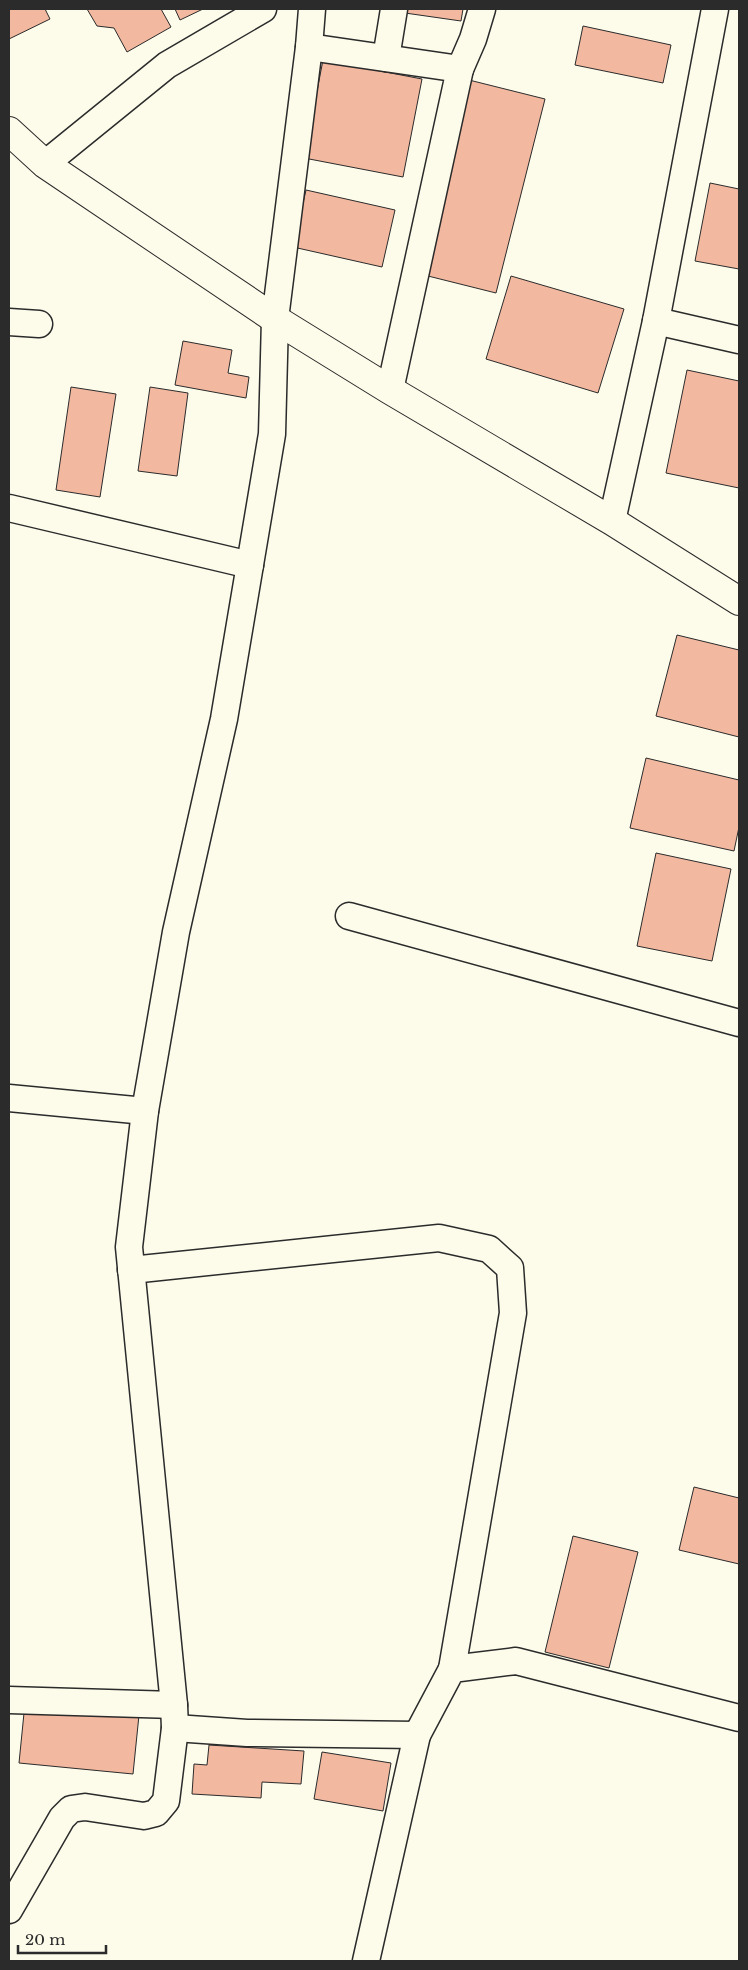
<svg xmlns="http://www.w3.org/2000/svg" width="748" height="1970" viewBox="0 0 748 1970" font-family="'Libre Baskerville',serif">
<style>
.building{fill:#f2b8a0;stroke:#2b2b2b}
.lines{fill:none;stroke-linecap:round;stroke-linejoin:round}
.street-casing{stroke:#2b2b2b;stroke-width:29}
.secondary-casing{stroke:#2b2b2b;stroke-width:30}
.street{stroke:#fdfbea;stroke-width:26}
.secondary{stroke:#fdfbea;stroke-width:28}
</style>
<rect width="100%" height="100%" fill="#fdfbea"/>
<g class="building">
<path d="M9,9H45L50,19L9,39Z"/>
<path d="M87,9H161L171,27L127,52L114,28L97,26Z"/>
<path d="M175,9H203L180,20Z"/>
<path d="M405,9H463L461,21L405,13Z"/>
<path d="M583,26L671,45L663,83L575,65Z"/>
<path d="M323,60L422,79L403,177L304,158Z"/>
<path d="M469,80L545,99L496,293L420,274Z"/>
<path d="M710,183L739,189V269L695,261Z"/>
<path d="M306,190L395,210L382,267L293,247Z"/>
<path d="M511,276L624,309L598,393L486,359Z"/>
<path d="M183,341L232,350L228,373L249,377L246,398L175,385Z"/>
<path d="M687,370L739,381V488L666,473Z"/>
<path d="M71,387L116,394L100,497L56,490Z"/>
<path d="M150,387L188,393L177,476L138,471Z"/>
<path d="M677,635L739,650V737L656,716Z"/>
<path d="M646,758L739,780V827L734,851L630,828Z"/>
<path d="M656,853L731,869L712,961L637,946Z"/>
<path d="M694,1487L739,1498V1564L679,1550Z"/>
<path d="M573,1536L638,1552L609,1668L545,1652Z"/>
<path d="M25,1703L139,1715L133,1774L19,1763Z"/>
<path d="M209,1745L304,1751L301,1784L262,1782L261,1798L192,1794L194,1764L207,1765Z"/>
<path d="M322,1752L391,1763L383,1811L314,1799Z"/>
</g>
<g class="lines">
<defs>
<g id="street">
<path d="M309,47L460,69L390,390"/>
<path d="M386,58L394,9"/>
<path d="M460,69L473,39L482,9"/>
<path d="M45,164L167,65L263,9"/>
<path d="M656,321L739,340"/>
<path d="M9,322L39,324"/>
<path d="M9,508L250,565"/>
<path d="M612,521L656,321L715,9"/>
<path d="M349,916L739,1023"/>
<path d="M9,1098L145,1111"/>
<path d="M131,1270L439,1238L489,1249L510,1268L513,1313L452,1669"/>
<path d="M9,1700L174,1705"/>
<path d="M175,1728L247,1733L417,1735L452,1669L516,1661L739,1718"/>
<path d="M9,1910L62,1818L71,1809L85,1807L144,1816L156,1813L166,1801L175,1728L174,1705L129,1247L145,1111L176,932L224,719L272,434L275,319L309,47L312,9"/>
<path d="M366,1961L417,1735"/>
</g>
<path id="secondary" d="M9,131L45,164L275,319L390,390L612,521L739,601"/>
</defs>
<use href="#street" class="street-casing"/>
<use href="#secondary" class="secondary-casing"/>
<use href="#street" class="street"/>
<use href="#secondary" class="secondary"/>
</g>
<rect width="748" height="1970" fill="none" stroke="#2b2b2b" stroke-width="20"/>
<path d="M18 1945v8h88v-8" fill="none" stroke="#2b2b2b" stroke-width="2.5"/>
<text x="25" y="1945" font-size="15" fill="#2b2b2b" stroke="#fdfbea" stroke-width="4" paint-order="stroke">20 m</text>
</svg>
